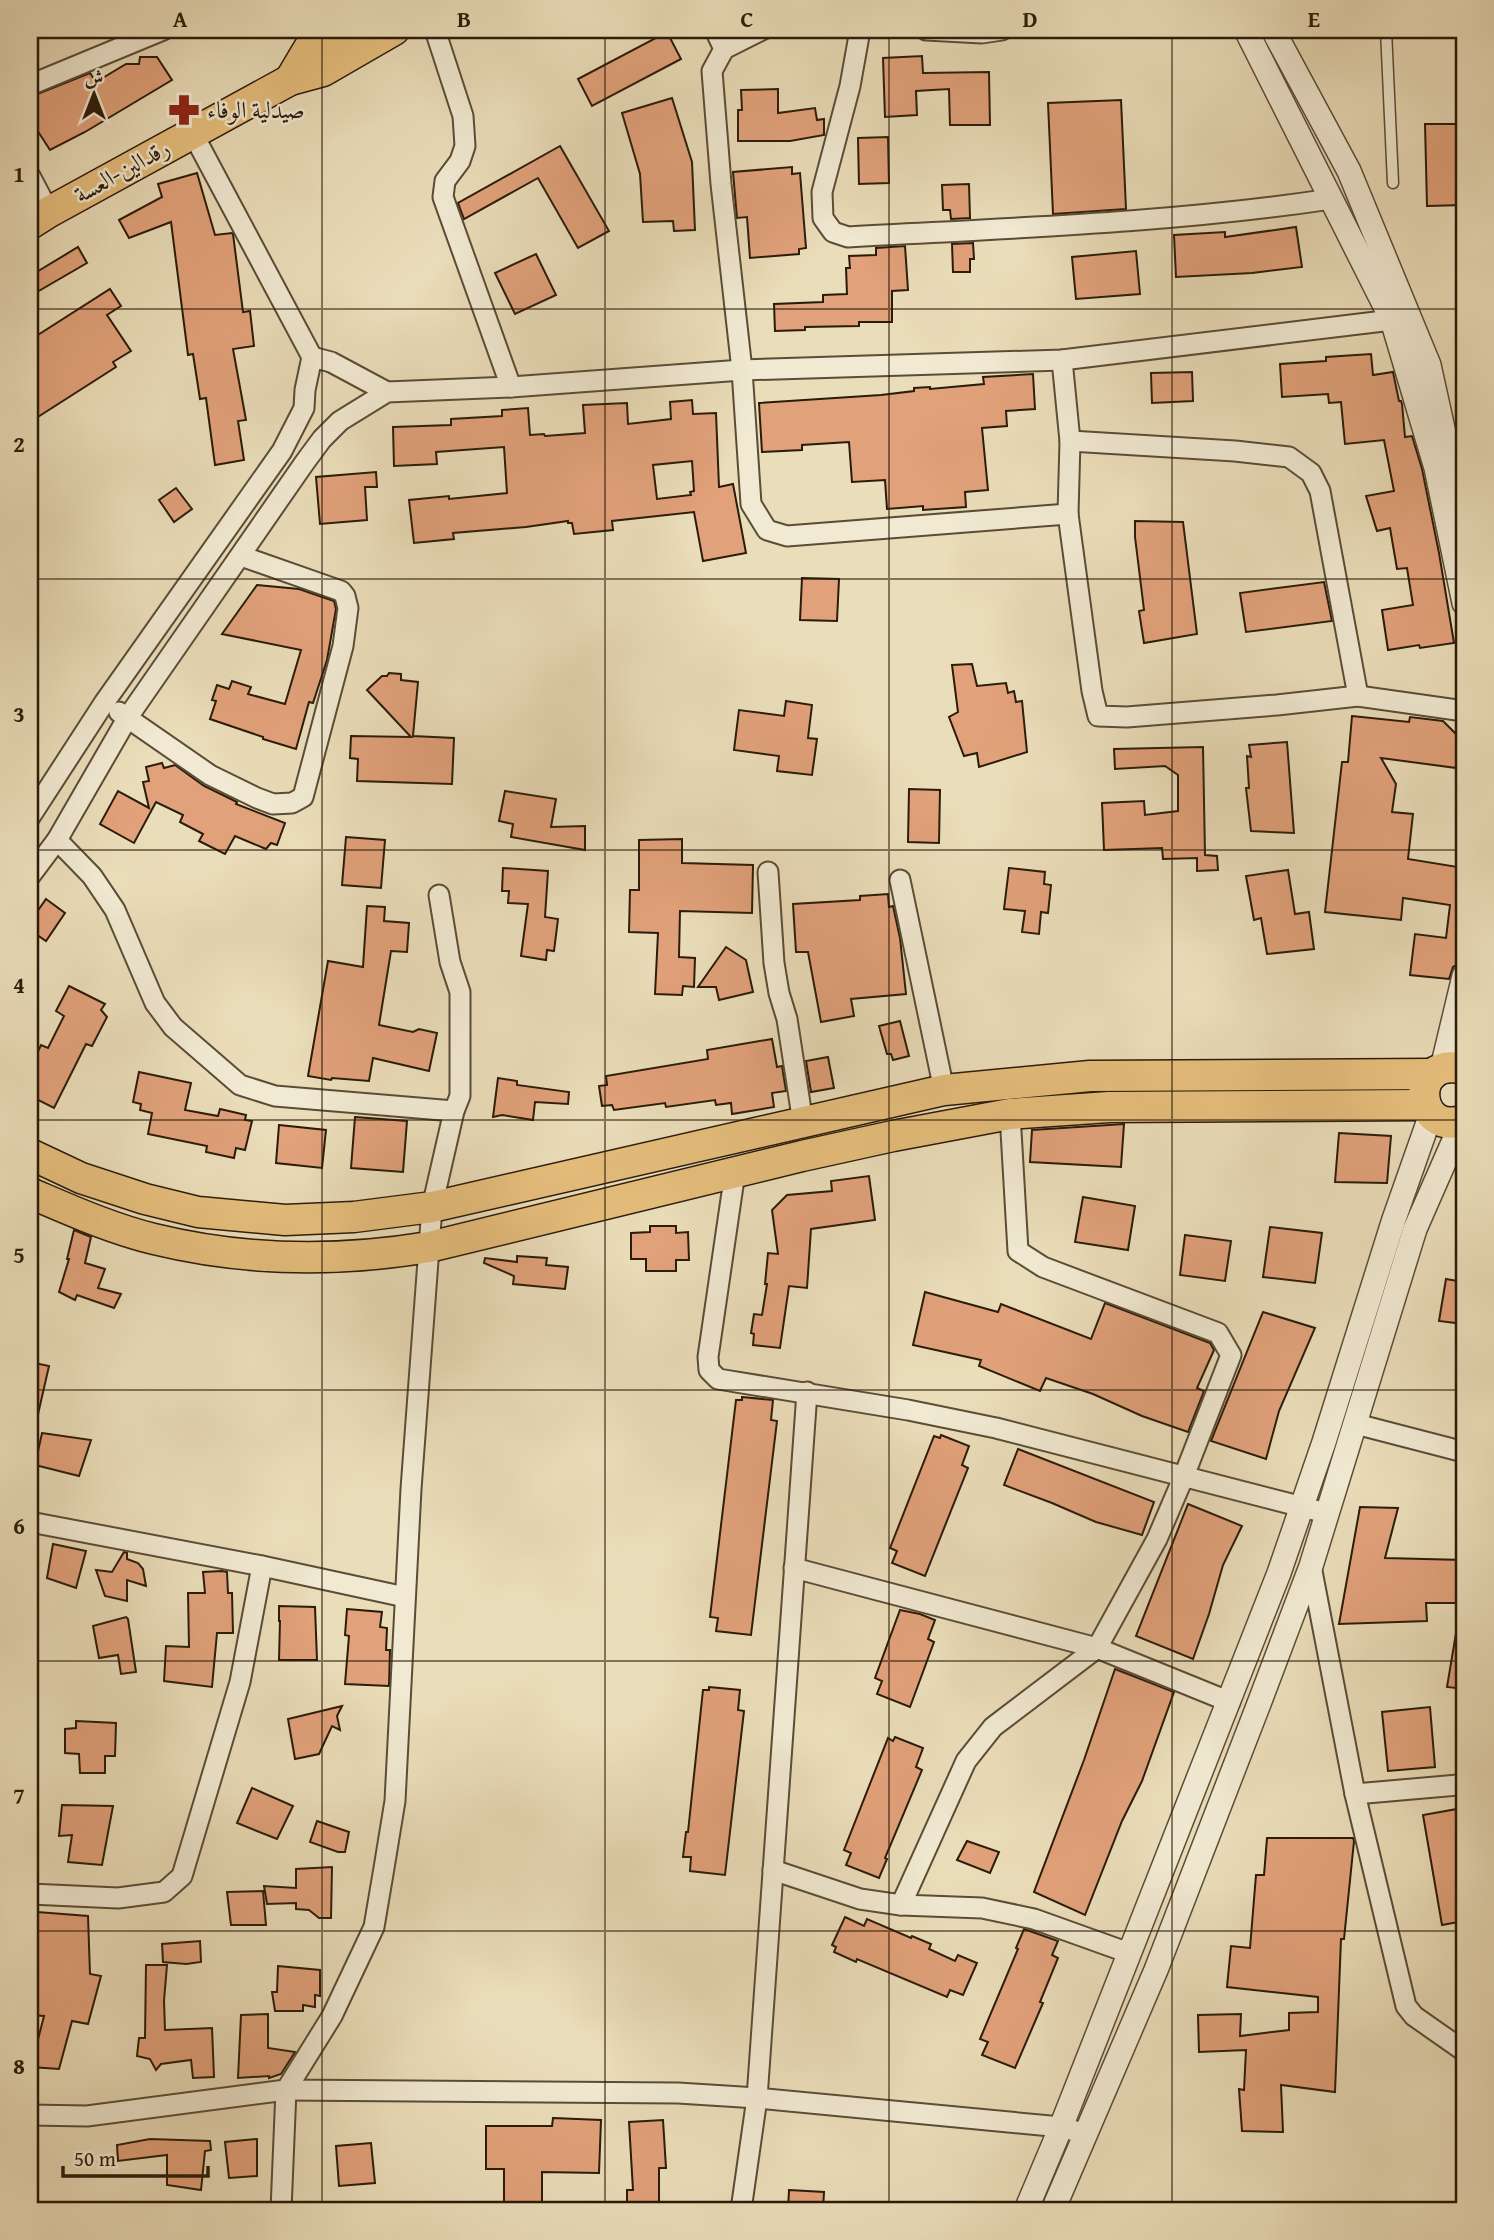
<svg xmlns="http://www.w3.org/2000/svg" width="1494" height="2240" viewBox="0 0 1494 2240" font-family="'Gentium Book Plus',Amiri,serif">
<style>
.building{fill:#e1a17a;stroke:#2b1b0a;stroke-width:2;fill-rule:evenodd}
.lines{fill:none;stroke-linecap:round;stroke-linejoin:round}
.service-casing{stroke:#5b4c36;stroke-width:13}
.minor-casing{stroke:#5b4c36;stroke-width:23}
.tertiary-casing{stroke:#5b4c36;stroke-width:26}
.primary-casing{stroke:#2b1b0a;stroke-width:33}
.service{stroke:#f1e9d2;stroke-width:10}
.minor{stroke:#f1e9d2;stroke-width:19}
.tertiary{stroke:#f1e9d2;stroke-width:23}
.primary{stroke:#e5be7c;stroke-width:30}
.grid{fill:none;stroke:#2b1b0a;stroke-width:2;stroke-opacity:0.55}
.labels{text-anchor:middle;stroke-width:5;stroke-linejoin:round;paint-order:stroke}
.poi-label{font-size:24px;fill:#2b1b0a;stroke:#f1e9d2;text-anchor:start}
.street-label{font-size:24px;fill:#2b1b0a;stroke:#f1e9d2}
.neatline{fill:none;stroke:#2b1b0a;stroke-width:2.5}
.grid-label{font-size:23px;text-anchor:middle;font-weight:bold;fill:#2b1b0a}
</style>
<rect width="100%" height="100%" fill="#eaddb9"/>
<filter id="stains"><feTurbulence type="fractalNoise" baseFrequency=".00286" numOctaves="4"/><feColorMatrix values="0 0 0 0 .2 0 0 0 0 .09 0 0 0 0 .02 0 0 0 .5 -.17"/></filter>
<radialGradient id="worn" r=".72"><stop offset=".6" stop-color="#630" stop-opacity="0"/><stop offset="1" stop-color="#630" stop-opacity=".3"/></radialGradient>
<g class="building">
<path d="M667,32L681,59L592,106L578,79Z"/>
<path d="M922,56L923,73L989,72L990,125H950L949,89L916,91L917,115L885,117L883,58Z"/>
<path d="M140,57H157L172,80L85,132L50,150L39,133L30,147V97L90,73L96,82L126,64H139Z"/>
<path d="M778,89V113L815,108L817,120L824,119V135L790,141H738V110H742L741,90Z"/>
<path d="M672,98L692,162L695,230L674,231L673,221L643,222L640,174L622,113Z"/>
<path d="M1121,100L1126,209L1053,214L1048,103Z"/>
<path d="M1425,124H1461L1462,155H1464V205L1427,206Z"/>
<path d="M888,137L889,183L859,184L858,138Z"/>
<path d="M560,146L609,231L578,248L538,178L464,219L458,203Z"/>
<path d="M792,167V174L800,173L806,248L799,249V254L750,258L747,217L737,218L733,172Z"/>
<path d="M197,173L215,235L232,233L233,234L243,312L250,311L254,346L233,349L246,420L238,421L244,460L215,465L206,398L200,399L193,354L188,355L171,222L129,238L119,220L162,197L158,184Z"/>
<path d="M969,184L970,218L951,219L950,210H943L942,185Z"/>
<path d="M1296,227L1302,267L1252,273L1176,277L1174,235L1225,232V237Z"/>
<path d="M973,243L974,259H970V272H953L952,244Z"/>
<path d="M905,246L908,290L892,291V322H859V326L805,327V330L775,331L774,304L823,302V295L847,294L846,268H850L849,256L876,255V248Z"/>
<path d="M78,247L87,263L30,296V276Z"/>
<path d="M1136,251L1140,294L1076,299L1072,257Z"/>
<path d="M536,254L556,295L515,314L495,273Z"/>
<path d="M110,289L121,306L107,315L131,351L113,362L116,367L30,422V340Z"/>
<path d="M1371,354L1373,375L1393,372L1399,401H1401L1402,404L1405,437L1412,436L1422,469L1439,553L1454,643L1420,648L1419,645L1388,650L1382,610L1413,605L1407,568L1397,569L1390,528L1377,531L1366,496L1394,491L1384,440L1345,444L1341,402L1329,403L1328,394L1282,397L1280,364L1326,361V357Z"/>
<path d="M1192,372L1193,401L1152,403L1151,373Z"/>
<path d="M1033,374L1035,409L1006,411L1007,426L982,428L988,490L965,492L966,507L923,510V506L887,509L885,480L852,482L849,442L802,445V450L762,452L759,403L881,395L914,391V388L930,387V389L984,384L983,377Z"/>
<path d="M692,400L693,414L716,413L719,487L733,484L746,553L703,561L694,512L612,521L613,530L574,534L572,523H568V521L526,527L453,533L454,539L414,543L409,500L449,496V499L507,493L504,447L436,452L437,464L394,466L393,427L451,425V419L502,416V410L528,408L530,435L544,434L545,436L585,433L583,405L627,403L628,424L671,419L670,402ZM692,461L694,491L690,492L691,495L657,499L653,465Z"/>
<path d="M376,472L377,487H365L367,520L320,524L316,477Z"/>
<path d="M176,488L192,509L174,522L159,500Z"/>
<path d="M1135,521L1183,522L1197,634L1144,643L1139,611L1144,610L1135,537Z"/>
<path d="M802,578L839,579L837,621L800,620Z"/>
<path d="M1324,582L1332,621L1246,632L1240,593Z"/>
<path d="M257,585L299,589L334,601L336,609L327,660L313,703L309,702L296,749L263,739V737L210,719L216,701L212,700L217,685L229,689L232,681L251,687L248,694L285,704L301,650L222,634Z"/>
<path d="M972,664L977,686L1006,683L1008,693L1014,691L1016,702L1022,701L1027,752L979,767L977,753L964,756L949,717L958,712L952,665Z"/>
<path d="M389,673L401,674V680L418,682L413,736L454,738L452,784L357,781L358,759L350,758L351,736L411,737L367,690L382,676H387Z"/>
<path d="M786,701L812,705L808,738L817,739L812,775L777,771L779,756L734,750L739,710L784,716Z"/>
<path d="M1352,716L1409,722L1410,717L1443,721L1464,742V769L1381,758L1396,784L1392,812L1413,814L1408,859L1464,868V941L1462,962L1453,967L1449,979L1410,975L1415,934L1446,938L1450,905L1403,898L1401,920L1325,912L1342,762H1348Z"/>
<path d="M1287,742L1294,833L1251,831L1246,788H1249L1247,756L1251,757L1249,745Z"/>
<path d="M1203,747L1205,855L1217,856L1218,870L1197,871V858L1163,859L1162,848L1104,850L1102,803L1144,801L1145,815L1178,811V775L1165,766L1115,769L1114,749Z"/>
<path d="M162,763L164,768L175,765L204,786L237,802L236,804L285,823L277,845L271,843L266,849L235,836L225,854L199,841L203,834L180,822L183,815L156,802L134,843L100,824L118,791L149,808L143,782L149,781L146,767Z"/>
<path d="M909,789L940,790L939,843L908,842Z"/>
<path d="M505,791L556,799L551,827L585,826V850L511,837L513,824L499,821Z"/>
<path d="M346,837L385,840L381,888L342,885Z"/>
<path d="M682,839V863L753,865L752,913L680,911L679,957L695,958L694,987L683,986L682,995L655,994L658,933L629,932L630,890H639V840Z"/>
<path d="M503,868L548,871L545,917L558,919L554,951L547,950L546,960L521,956L528,904L508,903L509,891H502Z"/>
<path d="M1009,868L1045,872L1044,884L1051,885L1048,913L1041,912L1039,934L1022,932L1025,911L1004,909Z"/>
<path d="M1288,870L1295,914L1309,912L1314,949L1267,954L1261,918L1254,920L1246,876Z"/>
<path d="M888,894L889,907L893,906L900,938L906,994L851,999L854,1016L821,1022L808,952H796L793,904L860,900V896Z"/>
<path d="M46,899L65,913L46,941L30,930V922Z"/>
<path d="M367,906L385,907L384,921L409,923L407,952L391,951L379,1025L413,1032L419,1029L437,1033L429,1071L373,1058L369,1081L332,1078L331,1080L308,1076L328,961L363,967Z"/>
<path d="M726,947L746,960L753,992L719,1000L716,987H698Z"/>
<path d="M69,986L105,1004L101,1010L107,1017L92,1046L86,1044L54,1108L30,1096V1068L41,1045L48,1048L64,1016L56,1011Z"/>
<path d="M900,1021L909,1056L893,1060L891,1054H887L879,1026Z"/>
<path d="M772,1039L777,1067L782,1066L786,1091L772,1093L774,1107L732,1114L731,1103L716,1105L715,1100L666,1107L665,1103L614,1110L612,1105L602,1106L599,1086L607,1085L606,1076L708,1059L707,1050Z"/>
<path d="M828,1057L834,1088L811,1092L806,1061Z"/>
<path d="M139,1072L191,1083L185,1110L218,1116L220,1109L246,1115L245,1120L252,1121L245,1150L236,1148L234,1158L206,1152L207,1146L148,1134L152,1113L140,1110L141,1104L133,1102Z"/>
<path d="M498,1078L517,1081V1085L569,1092L568,1104L535,1102L533,1120L502,1115L493,1117Z"/>
<path d="M355,1117L407,1121L403,1172L351,1168Z"/>
<path d="M1124,1124L1121,1167L1030,1162L1032,1130Z"/>
<path d="M279,1125L326,1130L322,1168L276,1163Z"/>
<path d="M1339,1133L1391,1136L1387,1183L1335,1182Z"/>
<path d="M869,1176L875,1220L811,1229L807,1288L789,1286L780,1348L753,1345L754,1334L751,1333L754,1314L762,1315L767,1284H765L768,1253L778,1254L772,1210L787,1195L832,1191L831,1181Z"/>
<path d="M1083,1197L1135,1206L1128,1250L1075,1242Z"/>
<path d="M650,1226H676V1233L688,1232L689,1260H676V1271H646V1259H631V1233L650,1232Z"/>
<path d="M1270,1227L1322,1233L1315,1283L1263,1277Z"/>
<path d="M74,1230L91,1237L85,1263L105,1269L98,1288L121,1294L114,1308L77,1295L75,1300L59,1292L69,1259H67Z"/>
<path d="M1185,1235L1231,1241L1225,1281L1180,1275Z"/>
<path d="M517,1256L547,1258L546,1265L568,1267L565,1289L513,1284L514,1276L484,1263L485,1258L517,1262Z"/>
<path d="M1446,1279L1464,1282V1324L1439,1321Z"/>
<path d="M925,1292L998,1312L1001,1304L1091,1339L1105,1303L1210,1343L1214,1350L1197,1388L1204,1391L1188,1432L1142,1416L1093,1394L1046,1378L1040,1391L979,1366L981,1360L913,1345Z"/>
<path d="M1263,1312L1315,1328L1279,1411L1266,1459L1211,1441Z"/>
<path d="M30,1362L49,1366L36,1423L30,1422Z"/>
<path d="M742,1397L773,1400L771,1420L777,1421L751,1635L716,1631L718,1618L710,1617L736,1400H742Z"/>
<path d="M42,1433L91,1440L79,1476L35,1465Z"/>
<path d="M941,1435L969,1446L962,1465L968,1468L925,1576L892,1563L897,1551L890,1548L934,1436L940,1438Z"/>
<path d="M1018,1449L1154,1502L1142,1535L1096,1522L1052,1503L1004,1485Z"/>
<path d="M1188,1504L1242,1526L1223,1565L1209,1614L1193,1659L1136,1636Z"/>
<path d="M1360,1507L1398,1508L1385,1558L1464,1560V1603H1426L1427,1621L1339,1624Z"/>
<path d="M53,1544L86,1551L76,1588L47,1578Z"/>
<path d="M124,1552L127,1553V1559L138,1563L143,1569L146,1586L127,1580V1601L105,1596L96,1570L112,1572Z"/>
<path d="M222,1571L227,1572L228,1593H232L233,1633H217L212,1687L164,1681L166,1646L189,1647L188,1593H205L203,1572Z"/>
<path d="M279,1606L315,1607L317,1660H279L280,1621H279Z"/>
<path d="M347,1609L382,1612L380,1627L387,1628L386,1650H390L389,1686L345,1684L349,1636L345,1635Z"/>
<path d="M900,1610L920,1614L935,1620L928,1639L934,1642L910,1707L877,1694L882,1681L875,1678Z"/>
<path d="M126,1617L128,1619L136,1672L121,1674L118,1655L99,1658L93,1626Z"/>
<path d="M1456,1633L1464,1634V1689L1447,1687Z"/>
<path d="M1115,1669L1174,1692L1142,1781L1122,1821L1085,1915L1034,1892L1084,1760Z"/>
<path d="M709,1687L740,1690L738,1710L744,1711L725,1875L690,1871L691,1857H683L686,1832H688L703,1690H709Z"/>
<path d="M342,1706L337,1716L340,1730L332,1726L319,1754L295,1759L288,1719Z"/>
<path d="M1430,1707L1435,1767L1388,1771L1382,1712Z"/>
<path d="M76,1721L116,1723L115,1756H105V1773H80L79,1754L65,1753V1729L76,1728Z"/>
<path d="M895,1737L923,1748L916,1767L922,1770L885,1858L887,1859L879,1878L846,1865L851,1853L844,1850L888,1738L893,1741Z"/>
<path d="M252,1788L293,1806L277,1839L237,1823Z"/>
<path d="M62,1805L113,1806L102,1865L68,1862L72,1835L59,1836Z"/>
<path d="M1457,1809L1464,1848V1921L1442,1925L1423,1815Z"/>
<path d="M317,1821L349,1832L345,1852H338L310,1842Z"/>
<path d="M1267,1838H1353L1354,1841L1344,1939H1341L1335,2092L1281,2085L1283,2132L1242,2131L1239,2089L1244,2090L1246,2050L1199,2052L1198,2015L1241,2014L1240,2036L1289,2030V2013L1318,2012V1997L1227,1987L1231,1946L1250,1948L1256,1875H1264Z"/>
<path d="M967,1841L999,1852L990,1873L957,1860Z"/>
<path d="M332,1867L331,1918H319L309,1910L296,1909V1903L267,1904L264,1886L296,1888V1869Z"/>
<path d="M263,1891L266,1925H231L227,1892Z"/>
<path d="M37,1912L88,1916L90,1974L101,1976L88,2024L72,2021L59,2069L31,2067L44,2016L30,2015V1965L38,1967Z"/>
<path d="M845,1917L864,1926L867,1919L911,1938L912,1936L931,1944L929,1949L955,1961L958,1955L977,1963L963,1995L950,1990L947,1997L857,1959L856,1962L834,1952L836,1947L832,1945Z"/>
<path d="M1024,1929L1058,1941L1052,1955L1058,1958L1040,2002L1043,2003L1015,2068L982,2055L988,2042L980,2039L1018,1949L1016,1948Z"/>
<path d="M200,1941L201,1962L186,1964L163,1962L162,1944Z"/>
<path d="M146,1965H167L164,2001L165,2030L212,2028L214,2077L193,2078L191,2060L161,2064L156,2070L150,2059L137,2056L139,2038H145Z"/>
<path d="M278,1966L320,1970V1996L315,1995V2007L303,2005V2011H275L272,1992H277Z"/>
<path d="M268,2014V2048L295,2052L281,2074L269,2078V2076L238,2078L241,2015Z"/>
<path d="M553,2118L601,2120L599,2173L542,2172V2210H504V2169H486V2126H552Z"/>
<path d="M663,2120L666,2168H659V2210H627V2190H633L629,2122Z"/>
<path d="M150,2139L210,2141L211,2150L205,2151L201,2190L167,2185V2155L118,2161L117,2145Z"/>
<path d="M257,2139V2176L229,2178L225,2142Z"/>
<path d="M371,2143L375,2183L339,2186L336,2146Z"/>
<path d="M789,2190L824,2192L823,2210H788Z"/>
</g>
<g class="lines">
<defs>
<path id="service" d="M1386,30L1393,183"/>
<g id="minor">
<path d="M435,30L463,116L465,146L460,161L445,181L443,197L511,387"/>
<path d="M715,30L724,49"/>
<path d="M762,30L724,49L712,71L721,184L742,370L751,504L767,530L787,536L1068,514"/>
<path d="M860,30L850,86L822,192L823,218L833,232L848,237C1009,228 1171,223 1331,199"/>
<path d="M926,30L982,33L1002,30"/>
<path d="M30,85L163,30"/>
<path d="M30,176L49,212"/>
<path d="M312,357L331,362L387,392"/>
<path d="M1062,360L1070,441L1068,514L1092,691L1098,716L1127,717L1277,705L1358,696L1464,711"/>
<path d="M1070,441L1235,451L1289,457L1311,473L1320,491L1358,696"/>
<path d="M119,712L210,775L257,798L273,804L292,803L303,797L343,646L348,608L345,596L341,591L241,556"/>
<path d="M30,817L104,703L282,451L304,408L305,390L312,357L192,132"/>
<path d="M57,840L92,876L115,910L155,1003L173,1027L240,1085L275,1096L454,1111"/>
<path d="M768,872L774,963L779,993L787,1019L803,1123"/>
<path d="M30,876L57,840L128,717L305,462L322,439L340,421L387,392L511,387L742,370L1062,360L1392,320L1403,316"/>
<path d="M900,880L944,1090"/>
<path d="M439,895L450,962L460,992V1096L454,1111L432,1207L411,1489L395,1801L384,1868L374,1927L332,2016L286,2090L678,2093L757,2098L1061,2127L1086,2134"/>
<path d="M735,1172L708,1357L709,1370L718,1379L908,1410L996,1428L1326,1513"/>
<path d="M1356,1424L1464,1452"/>
<path d="M30,1522L262,1566L405,1597"/>
<path d="M1311,1566L1355,1794L1406,2006L1414,2016L1464,2051"/>
<path d="M794,1568L1097,1648L1230,1702"/>
<path d="M1355,1794L1458,1785L1464,1783"/>
<path d="M773,1870L860,1899L901,1905L982,1908L1034,1919L1129,1953"/>
<path d="M30,1894L118,1898L164,1892L182,1876L240,1682L262,1566"/>
<path d="M901,1905L966,1761L993,1727L1097,1648L1157,1539L1184,1476L1231,1355L1218,1333L1043,1267L1018,1251L1010,1114"/>
<path d="M30,2115L87,2116L286,2090L281,2210"/>
<path d="M741,2210L757,2098L807,1392"/>
</g>
<g id="tertiary">
<path d="M1246,30L1392,320L1436,468L1464,603"/>
<path d="M1273,30L1349,171L1429,365L1464,524"/>
<path d="M1442,1068L1464,976"/>
<path d="M1026,2210L1061,2127L1279,1573L1324,1442L1394,1219L1431,1114"/>
<path d="M1053,2210L1156,1970L1260,1701L1311,1566L1415,1229L1462,1122"/>
</g>
<g id="primary">
<path d="M290,80L309,48L342,30"/>
<path d="M30,224L49,212L290,80L323,71L394,30"/>
<path d="M1464,1069C1407,1055 1415,1138 1464,1120"/>
<path d="M30,1154L81,1178L145,1199L198,1212L285,1220L354,1217L432,1207L944,1090L1090,1076L1433,1074"/>
<path d="M30,1193C70,1210 112,1229 154,1239C244,1261 338,1262 429,1247L802,1156L893,1136L1010,1114L1109,1107L1425,1105"/>
</g>
</defs>
<use href="#service" class="service-casing"/>
<use href="#minor" class="minor-casing"/>
<use href="#tertiary" class="tertiary-casing"/>
<use href="#primary" class="primary-casing"/>
<use href="#service" class="service"/>
<use href="#minor" class="minor"/>
<use href="#tertiary" class="tertiary"/>
<use href="#primary" class="primary"/>
</g>
<path class="grid" d="M322,30V2210M605,30V2210M889,30V2210M1172,30V2210M30,309H1464M30,579H1464M30,850H1464M30,1120H1464M30,1390H1464M30,1661H1464M30,1931H1464"/>
<defs>
<symbol id="pharmacy-bare" viewBox="-9 -9 18 18"><path d="M-2-6h4v4h4v4h-4v4h-4v-4h-4v-4h4Z" fill="#8f2418" stroke="#f1e9d2" stroke-width="2.5" paint-order="stroke"/></symbol>
</defs>
<g fill-rule="evenodd">
<use href="#pharmacy-bare" x="162" y="88" width="44" height="44"/>
</g>
<g class="labels">
<g class="poi-label">
<text x="207" y="118">صيدلية الوفاء</text>
</g>
<g class="street-label">
<text transform="translate(122 171) rotate(-29)" y="8">رقدالين-العسة</text>
</g>
</g>
<rect width="1494" height="2240" fill="none" stroke="#eaddb9" stroke-width="77"/>
<g transform="translate(94 94)" stroke="#f1e9d2" stroke-width="5" paint-order="stroke">
<path d="M0-5L12 26L0 18L-12 26Z" fill="#2b1b0a"/>
<text y="-10" font-size="19" font-weight="bold" text-anchor="middle" fill="#2b1b0a">ش</text>
</g>
<path d="M63 2166v10h145v-10" fill="none" stroke="#2b1b0a" stroke-width="3.5"/>
<text x="74" y="2166" font-size="21" fill="#2b1b0a" stroke="#f1e9d2" stroke-width="5" paint-order="stroke">50 m</text>
<rect x="38" y="38" width="1418" height="2164" class="neatline"/>
<g class="grid-label">
<text x="180" y="27">A</text>
<text x="464" y="27">B</text>
<text x="747" y="27">C</text>
<text x="1030" y="27">D</text>
<text x="1314" y="27">E</text>
<text x="19" y="182">1</text>
<text x="19" y="452">2</text>
<text x="19" y="722">3</text>
<text x="19" y="993">4</text>
<text x="19" y="1263">5</text>
<text x="19" y="1534">6</text>
<text x="19" y="1804">7</text>
<text x="19" y="2074">8</text>
</g>
<rect width="100%" height="100%" filter="url(#stains)"/>
<rect width="100%" height="100%" fill="url(#worn)"/>
</svg>
